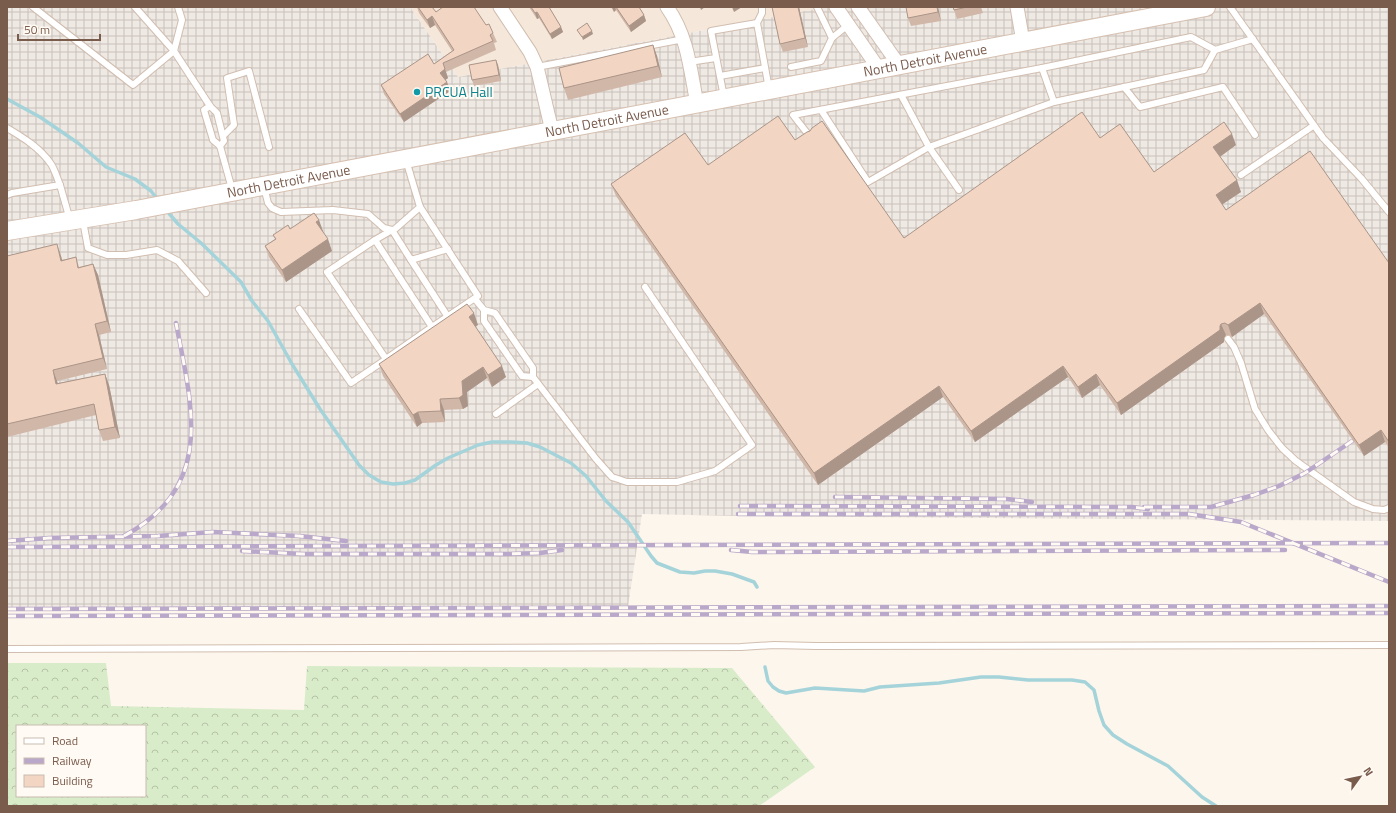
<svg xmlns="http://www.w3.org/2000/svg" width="1396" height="813" viewBox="0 0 1396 813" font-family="'Titillium Web',sans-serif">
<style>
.residential{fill:#f5e8da}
.industrial{fill:url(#industrial-grid)}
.forest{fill:url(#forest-crowns);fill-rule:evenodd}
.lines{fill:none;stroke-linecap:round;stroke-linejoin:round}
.stream{stroke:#a5d3da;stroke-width:3.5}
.service-casing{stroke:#d1beb0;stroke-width:8}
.minor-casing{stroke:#d1beb0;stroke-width:15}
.secondary-casing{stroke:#d6c0b0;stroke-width:20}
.service{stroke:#fff;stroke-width:6}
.minor{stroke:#fff;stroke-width:13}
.secondary{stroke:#fff;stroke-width:18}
.rail-casing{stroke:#b9a8c9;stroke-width:4.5}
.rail{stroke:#fffaf3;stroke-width:3;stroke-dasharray:9;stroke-linecap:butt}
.wall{fill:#d1b7a8}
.shaded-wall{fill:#aa9588}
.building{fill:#f3d5c3;stroke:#aa9588}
.culture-dot{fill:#0f9aa8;stroke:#fffaf3;stroke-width:1.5}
.labels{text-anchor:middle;stroke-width:4;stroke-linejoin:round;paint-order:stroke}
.street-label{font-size:14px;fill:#7a5c4d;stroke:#fffaf3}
.culture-label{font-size:14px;fill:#0d838f;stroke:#fffaf3;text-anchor:start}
</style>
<defs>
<pattern id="industrial-grid" width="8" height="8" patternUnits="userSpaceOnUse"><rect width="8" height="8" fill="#efe9e4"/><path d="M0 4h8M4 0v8" fill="none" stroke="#c7c0bb"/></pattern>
<pattern id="forest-crowns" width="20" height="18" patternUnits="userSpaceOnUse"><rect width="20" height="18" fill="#d8ecc9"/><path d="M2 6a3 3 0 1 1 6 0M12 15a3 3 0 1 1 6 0" fill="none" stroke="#b4c2a5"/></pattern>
</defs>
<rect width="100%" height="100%" fill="#fdf6ec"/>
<path class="residential" d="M410,7H826L458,77Z"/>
<path class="industrial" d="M7,7H410L458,77L826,7H1142L1143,9L1156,7H1389V521L739,516L642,514L628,607L7,609Z"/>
<path class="forest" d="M7,663H106L111,706L304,710L307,666L732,668L815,767L759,806H7ZM17,726H145V796H17Z"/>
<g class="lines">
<g class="stream">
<path d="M7,99L40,117L78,143L106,167L135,179L151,191L158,200"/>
<path d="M167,211L178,224L201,243L241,282L252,301L268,321L292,364L320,409L359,465L369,475L381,482L393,484L405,483L415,480L436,465L448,458L478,445L492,442H511L527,443L540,447L571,463L586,476L606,501L628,522L651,556L657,563L680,572L694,573L705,571H715L732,574L754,582L757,587"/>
<path d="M765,667L768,681L773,687L779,691L786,693L815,688L864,691L880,687L939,683L981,677H999L1028,680H1072L1085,682L1094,690L1099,711L1104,725L1113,735L1127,744L1168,766L1202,797L1216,806"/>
</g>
<defs>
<g id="service">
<path d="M33,7L133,85L174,51L182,20L178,7"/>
<path d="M135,7L174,51L210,106L217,113L224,141L220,146"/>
<path d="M1230,7L1323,138L1361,178L1389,212"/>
<path d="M757,23L762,13V7"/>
<path d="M832,38L848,25"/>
<path d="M689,62L716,58"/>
<path d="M537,67L684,39"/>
<path d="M791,67L821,61L832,38L817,7"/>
<path d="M1042,68L1054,102L1204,70L1215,50"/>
<path d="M720,76L765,68"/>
<path d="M1124,87L1140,107L1223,87L1255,135"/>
<path d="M724,97L711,31L757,23L769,89"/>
<path d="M210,106L204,110L213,140L220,146L232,189"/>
<path d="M821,110L868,182L929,147L901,95"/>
<path d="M7,128C24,138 40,148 51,164C55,170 57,178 60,185"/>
<path d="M223,136L234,125L227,78L249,71L269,147"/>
<path d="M811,138L793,115L1042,68L1191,37L1215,50L1253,39"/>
<path d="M1241,175L1313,126"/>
<path d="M264,187L268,203L272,208L281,212L333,210L368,214L384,228L392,230L411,260L448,249"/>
<path d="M959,190L929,147L1054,102"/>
<path d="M7,195L12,193L60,185L70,220"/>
<path d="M420,207L478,296L432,327L375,240L327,272L386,359L432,327"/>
<path d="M83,221L88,248L107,255H126L157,250L178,261L206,293"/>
<path d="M375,240L392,230L395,229L420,207L406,160"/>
<path d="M411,260L448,317"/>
<path d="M475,299L484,310L495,313L533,368V377L522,376L484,321V310"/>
<path d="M299,309L351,383L385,360"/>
<path d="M1228,339L1234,347L1241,363L1255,409L1268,430L1282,448L1296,461L1354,502L1373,509L1384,510L1389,508"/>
<path d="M533,377L596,459L612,477L627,482H677L715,471L752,445L645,287"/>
<path d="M496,414L538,384"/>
<path d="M7,649L741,647L774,645L816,646L1389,645"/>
</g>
<g id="minor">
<path d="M500,7L530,52L537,67L552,131"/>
<path d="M667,7C688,37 690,68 697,104"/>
<path d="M836,7L879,69"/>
<path d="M858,7L899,65"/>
<path d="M1017,7L1023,42"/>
</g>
<g id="secondary">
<path id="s1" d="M7,231L136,210L1206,7"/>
</g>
</defs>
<use href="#service" class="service-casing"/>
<use href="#minor" class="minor-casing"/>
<use href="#secondary" class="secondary-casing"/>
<use href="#service" class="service"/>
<use href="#minor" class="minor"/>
<use href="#secondary" class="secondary"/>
<defs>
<g id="rail">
<path d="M835,497L1007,499L1032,502"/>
<path d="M740,506L1132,507L1148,509"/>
<path d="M1144,507H1211L1254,495L1279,486L1305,473L1361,435"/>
<path d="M738,514H1189L1241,522L1389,582"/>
<path d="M124,536C216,486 192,407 176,323"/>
<path d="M7,541L49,538L158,536L213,532L299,536L346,541"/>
<path d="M7,547L1389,543"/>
<path d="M731,550L752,552L1285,550"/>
<path d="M242,551L303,554H507L540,553L562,550"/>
<path d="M7,609L1389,606"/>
<path d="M7,616L1389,613"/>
</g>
</defs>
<use href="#rail" class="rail-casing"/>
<use href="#rail" class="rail"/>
</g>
<g class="wall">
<path d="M417,7H432L436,12L486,25L493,33L497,42L494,43L496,50L446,72L448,78L445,80L447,82L450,91L404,122L384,94L381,85L434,64L452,51L435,25L430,28L419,13Z"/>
<path d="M529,7H549L561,27L563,32L552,39L539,18L537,19Z"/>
<path d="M611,7H639L644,15L646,21L631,32L616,10L614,12Z"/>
<path d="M772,7H799L808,47L783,52L780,44Z"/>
<path d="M938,7L941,21L911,26L908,18Z"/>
<path d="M953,7H981L983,13L957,19Z"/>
<path d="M653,45L657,56L662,77L568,100L564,88Z"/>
<path d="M498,65L501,81L474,86L472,80Z"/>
<path d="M1100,138L1154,172L1236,145L1220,157L1241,192L1222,204L1226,210L1389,263V448L1385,442L1364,456L1264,314L1232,337L1229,335H1226L1224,338V342L1121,415L1100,385L1082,398L1068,377L975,442L943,397L818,485L616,196L611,184L708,165L795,140L904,238Z"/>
<path d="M290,229L323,231H322L332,251L286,282L269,257L265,246L275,239L273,235Z"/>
<path d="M7,256H61L62,260L76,257L79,267L93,264L98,275L111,332L99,335L107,369L57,381L58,383L105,374L109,385L120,438L103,441L99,430L96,415L7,437Z"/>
<path d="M478,325L475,327L506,377L492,387L487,378L467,392L468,406L463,409L444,410L445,422L422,423L417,427L383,376L379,364Z"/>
</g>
<g class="shaded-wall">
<path d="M612,7H615L616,10L614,12Z"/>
<path d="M700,7H705L701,10Z"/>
<path d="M732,7H742L734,12Z"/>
<path d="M798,7H799L808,47L805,38Z"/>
<path d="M937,7H938L941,21L938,12Z"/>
<path d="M537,12L539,18L537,19L535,13Z"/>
<path d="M644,15L646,21L631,32L629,26Z"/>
<path d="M432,16L435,25L430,28L427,20Z"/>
<path d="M561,27L563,32L552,39L550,34Z"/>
<path d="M592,31L593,34L583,40L582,37Z"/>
<path d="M653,45L657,56L662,77L658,66Z"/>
<path d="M496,60L498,65L501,81L499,75Z"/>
<path d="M443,63L448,78L444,81L440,73Z"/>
<path d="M447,82L450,91L404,122L400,114Z"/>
<path d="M1232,134L1236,145L1218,158L1213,147Z"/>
<path d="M1237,180L1241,192L1220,206L1216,195Z"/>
<path d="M319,220L323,231L320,233L316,222Z"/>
<path d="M328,239L332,251L286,282L282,270Z"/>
<path d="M57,244L61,256L65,272L61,261Z"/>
<path d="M93,264L98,275L111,332L107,321Z"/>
<path d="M1260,303L1264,314L1232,337L1228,325Z"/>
<path d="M474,313L478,325L473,328L469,317Z"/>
<path d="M95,324L99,335L107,369L103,358Z"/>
<path d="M1221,324L1226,335L1224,338V342L1121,415L1117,403L1220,326Z"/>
<path d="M502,366L506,377L492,387L488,375Z"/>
<path d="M1063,366L1068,377L975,442L971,431Z"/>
<path d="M483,367L487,378L467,392L468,406L463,409L459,398L462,381Z"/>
<path d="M53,370L57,381L60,395L56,384Z"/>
<path d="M105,374L109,385L120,438L115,427Z"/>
<path d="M1096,374L1100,385L1082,398L1078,387Z"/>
<path d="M939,386L943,397L818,485L814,473Z"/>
<path d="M440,399L444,410L445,422L441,411Z"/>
<path d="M418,412L422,423L417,427L413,415Z"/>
<path d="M1381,430L1385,442L1364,456L1359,445Z"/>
</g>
<g class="building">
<path d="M418,7H432L436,12L443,7H474L486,25L489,24L493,33L490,35L493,41L443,63L445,69L440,73L447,82L400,114L381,85L428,54L434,64L454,50L432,16L427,20Z"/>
<path d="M531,7H549L561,27L550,34L537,12L535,13Z"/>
<path d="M616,7H639L644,15L629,26Z"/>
<path d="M772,7H798L805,38L780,44Z"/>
<path d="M906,7H937L938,12L908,18Z"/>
<path d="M953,7H967L954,10Z"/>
<path d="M587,23L592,31L582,37L577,30Z"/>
<path d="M653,45L658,66L564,88L559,68Z"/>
<path d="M496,60L499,75L472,80L469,65Z"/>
<path d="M1082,112L1100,138L1120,124L1154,172L1224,122L1232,134L1213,147L1237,180L1216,195L1226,210L1310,151L1389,263V442L1381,430L1359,445L1260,303L1228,325L1225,323L1221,324L1220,326V330L1117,403L1096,374L1078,387L1063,366L971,431L939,386L814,473L611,184L685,133L708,165L778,116L795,140L807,132L810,131L812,128L822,121L904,238Z"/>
<path d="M314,213L319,220L316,222L328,239L282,270L265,246L276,239L273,235L288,225L290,229Z"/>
<path d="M57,244L61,261L76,257L78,268L93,264L107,321L95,324L103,358L53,370L56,384L105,374L115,427L99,430L94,404L7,424V256Z"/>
<path d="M467,304L474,313L469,317L502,366L488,375L483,367L462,381L463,395L459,398L440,399L441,411L418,412L413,415L379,364Z"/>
</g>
<circle class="culture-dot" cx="417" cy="92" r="4"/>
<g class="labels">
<g class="street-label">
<text dy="5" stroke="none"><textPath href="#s1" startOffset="934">North Detroit Avenue</textPath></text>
<text dy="5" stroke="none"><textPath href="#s1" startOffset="610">North Detroit Avenue</textPath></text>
<text dy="5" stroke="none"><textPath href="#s1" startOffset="286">North Detroit Avenue</textPath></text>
</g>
<g class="culture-label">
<text x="425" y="97">PRCUA Hall</text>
</g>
</g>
<rect width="1396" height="813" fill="none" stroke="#7a5c4d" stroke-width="16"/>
<rect x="16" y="725" width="130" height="72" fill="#fffaf3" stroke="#cabbb1"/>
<rect x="24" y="738" width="20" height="6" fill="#ffffff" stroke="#cabbb1"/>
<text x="52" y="745" font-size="12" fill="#7a5c4d">Road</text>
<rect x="24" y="758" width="20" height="6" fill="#b9a8c9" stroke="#cabbb1"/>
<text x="52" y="765" font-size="12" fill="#7a5c4d">Railway</text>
<rect x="24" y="775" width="20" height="12" fill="#f3d5c3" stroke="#cabbb1"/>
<text x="52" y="785" font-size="12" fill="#7a5c4d">Building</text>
<g transform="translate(1360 777) rotate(57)" stroke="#fffaf3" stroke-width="3" paint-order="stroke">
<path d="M0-3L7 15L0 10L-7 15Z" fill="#7a5c4d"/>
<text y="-6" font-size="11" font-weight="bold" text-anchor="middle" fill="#7a5c4d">N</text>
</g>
<path d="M18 34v6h82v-6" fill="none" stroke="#7a5c4d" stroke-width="2"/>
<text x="24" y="34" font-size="12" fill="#7a5c4d" stroke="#fffaf3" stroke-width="3" paint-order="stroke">50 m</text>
</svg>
